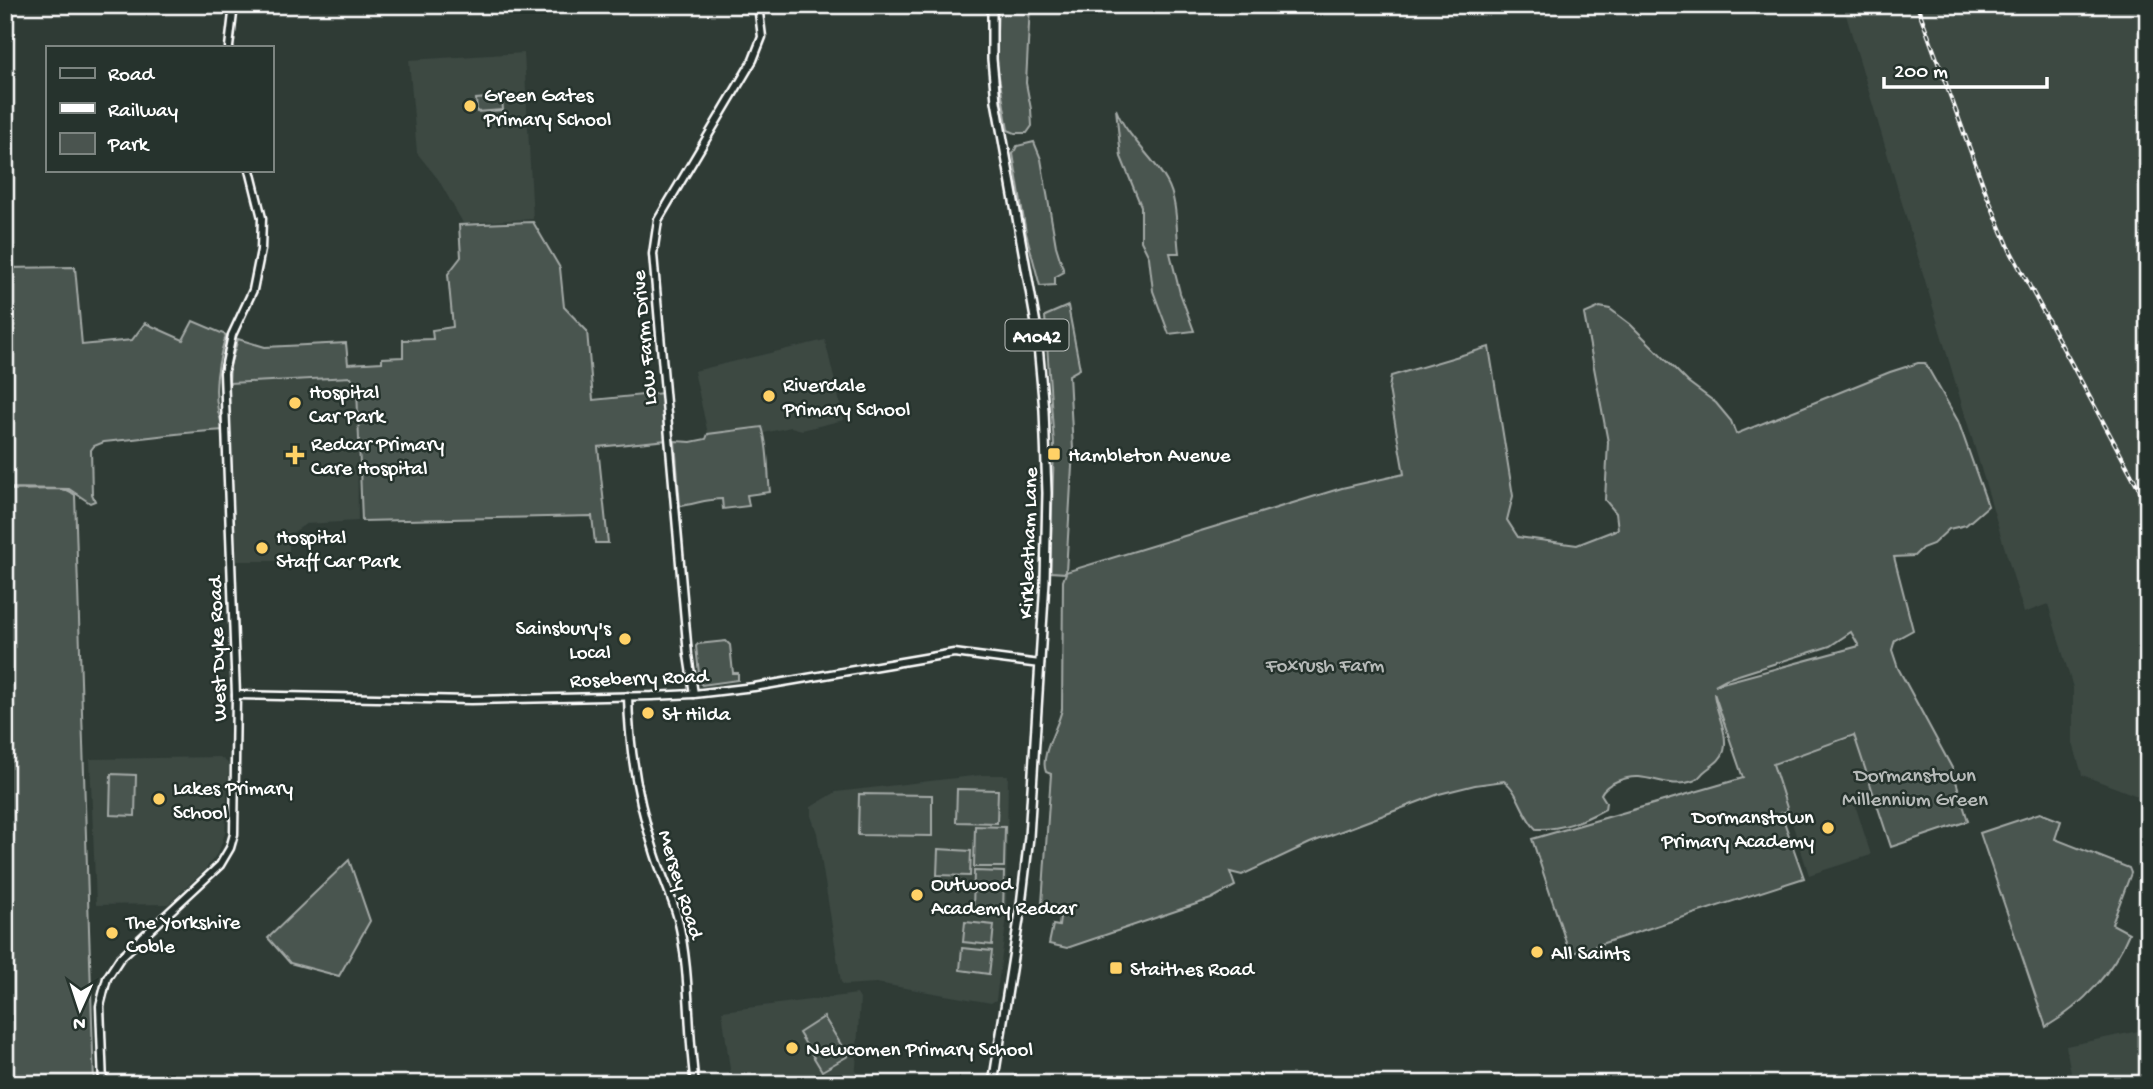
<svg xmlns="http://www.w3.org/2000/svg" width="2153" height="1089" viewBox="0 0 2153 1089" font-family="'Gochi Hand',sans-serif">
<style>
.built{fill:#3c4842}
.green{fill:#4a544f;stroke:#a4aaa7;stroke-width:2;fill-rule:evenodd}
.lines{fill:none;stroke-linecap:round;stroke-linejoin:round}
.secondary-casing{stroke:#fff;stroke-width:11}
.primary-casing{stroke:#fff;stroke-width:12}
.secondary{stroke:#26332d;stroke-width:6}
.primary{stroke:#26332d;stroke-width:7}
.rail-casing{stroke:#fff;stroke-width:4.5}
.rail{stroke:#26332d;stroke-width:2;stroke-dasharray:5;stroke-linecap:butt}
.poi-dot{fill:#ffd166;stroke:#26332d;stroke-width:2.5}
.labels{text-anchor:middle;stroke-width:5;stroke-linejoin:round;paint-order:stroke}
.shield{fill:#26332d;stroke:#bec2c0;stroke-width:2}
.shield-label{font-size:19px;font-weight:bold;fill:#fff}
.poi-label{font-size:21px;fill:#fff;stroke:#26332d;text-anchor:start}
.street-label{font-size:21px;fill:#fff;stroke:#26332d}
.park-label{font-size:21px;fill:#b7bbb9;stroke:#26332d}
</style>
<rect width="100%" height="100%" fill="#2f3b35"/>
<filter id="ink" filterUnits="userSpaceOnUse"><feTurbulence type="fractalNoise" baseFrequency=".0143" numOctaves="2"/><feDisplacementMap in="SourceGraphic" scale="14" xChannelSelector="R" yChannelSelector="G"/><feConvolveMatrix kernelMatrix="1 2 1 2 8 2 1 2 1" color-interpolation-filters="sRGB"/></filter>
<g filter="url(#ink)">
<g class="built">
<path d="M1843,5H2148V800L2082,775L2073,743V688L2048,604L2024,613Z"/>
<path d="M524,53L533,219L463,223L438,179L417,153L409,60Z"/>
<path d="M825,340L844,420L802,430L791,427L764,433L762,427L708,434L694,371Z"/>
<path d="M351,377L357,388L358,521L306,524L289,535V561H237L229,383Z"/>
<path d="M1856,736L1875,794L1854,801L1871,855L1809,875L1773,765Z"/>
<path d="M220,757L229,764L225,833L219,851L205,870L168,904L96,905L90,759Z"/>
<path d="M981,775H1008L1006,924L996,1000L991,1003L876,983L844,985L841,982L817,833L811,816V807L836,792Z"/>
<path d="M857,994L860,999L855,1084H732L722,1011Z"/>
<path d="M2148,1029V1084H2073L2066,1046Z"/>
</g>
<g class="green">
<path d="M998,5H1030L1026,83L1031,109L1032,126L1027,133H1015L1008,130L996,59Z"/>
<path d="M502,97L503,110L477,112L476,99Z"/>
<path d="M1116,109C1126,137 1153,156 1167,182C1178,201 1176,231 1179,253H1170L1180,293L1194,331L1169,334L1153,291L1149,257L1141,241V206L1121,157Z"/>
<path d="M1034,142L1041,159L1056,246L1064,272L1055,277V285L1040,286L1026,233L1013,154L1017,146Z"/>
<path d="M533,222L560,268L564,307L587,331L593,400L663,393L667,440L598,447L608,543H595L592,516L362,521L357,388L351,377L229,383L230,365L238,339L265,347L346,343L348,364L382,362V358L403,357V340L433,339L432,330L453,327L448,274L461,257L459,225Z"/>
<path d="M75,267L82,345L132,340L145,323L183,340L193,321L226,335C217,364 210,403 225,430C185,432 144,438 104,442L94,446L91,450L92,494L95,501L90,503L69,489L5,488V268Z"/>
<path d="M1068,306L1080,369L1069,375L1073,449L1066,572L1342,488L1404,474L1389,389L1391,376L1489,347L1513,496L1507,520L1518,537L1577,545L1618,529L1616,513L1605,500L1608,442L1584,314L1600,307L1610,309L1630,324L1688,382L1716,403L1731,421L1736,434L1890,372L1918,363H1925L1958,421L1988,506L1966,525L1949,529L1933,544L1922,548L1914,556L1894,557L1913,630L1895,640L1892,650L1898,668L1952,768L1968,821L1891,847L1854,735L1773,764L1788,811L1781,813L1804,878L1570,954L1532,839L1743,778L1714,693C1715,711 1729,733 1724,751C1721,761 1712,765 1705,771C1701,774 1698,780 1693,781C1674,788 1658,779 1639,777C1627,776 1606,783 1601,794L1606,802L1605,809C1583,821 1561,830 1536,829C1522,816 1519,791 1504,781L1475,785L1439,794L1310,843L1242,875L1230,872L1235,886L1211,899L1067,948L1049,944L1053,925L1059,926L1061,908L1042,904L1051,774L1046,772C1039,756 1059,726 1062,709L1063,581L1066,573L1050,572L1054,445L1045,316ZM1851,632L1859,646L1715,685L1726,679L1830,646Z"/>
<path d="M762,427C769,448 767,470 770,492L747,495L749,506L723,509L722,499C707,499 695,504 680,506L675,441L691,442L706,439L708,434Z"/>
<path d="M60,489L69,491L75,495L94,1084H5V490Z"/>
<path d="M726,641L730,645L733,673H738V680L702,685L700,683L696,646L698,644Z"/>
<path d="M111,774L136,775L135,816L110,815Z"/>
<path d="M957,789L998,790L997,823L956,822Z"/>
<path d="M859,794L932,795V836L858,835Z"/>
<path d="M2040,813L2061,821L2055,839L2129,868L2131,873L2112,924L2129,933C2113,972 2083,1005 2046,1027L1980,833Z"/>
<path d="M975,826L1005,827L1004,867H974Z"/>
<path d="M938,849L971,851L970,876L937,875Z"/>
<path d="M349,860L370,921L339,976L290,963L268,938Z"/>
<path d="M974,871L1004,872L1003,913L973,912Z"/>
<path d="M965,922L994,925L992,945L963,942Z"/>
<path d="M962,948L992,951L989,974L960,970Z"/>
<path d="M824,1017L848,1056L822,1071L799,1033Z"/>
</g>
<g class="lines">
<defs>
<g id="secondary">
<path d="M229,47L234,5"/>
<path d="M694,694L688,655L653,254L658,220L753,60L762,37L758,5"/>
<path d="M236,695L471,700L652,696L694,694L754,687L954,653L1040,664"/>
<path d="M628,696C629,751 638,802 655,854C662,876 672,897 678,919C691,973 687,1029 695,1084"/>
<path d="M103,1084L100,1006L107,978L120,958L220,865L230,848L234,834L236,695L224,373L232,335L253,290L261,250L262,218L250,170"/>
</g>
<path id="primary" d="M992,5V59L996,101L1036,324L1044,410L1047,493L1045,581L1029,837L1020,913L993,1084"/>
</defs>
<use href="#secondary" class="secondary-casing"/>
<use href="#primary" class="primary-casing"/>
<use href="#secondary" class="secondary"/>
<use href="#primary" class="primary"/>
<defs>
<path id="rail" d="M1917,5L1986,193L2010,250L2148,505"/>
</defs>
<use href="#rail" class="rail-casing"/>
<use href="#rail" class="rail"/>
</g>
</g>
<g class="poi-dot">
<circle cx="470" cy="106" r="7"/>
<circle cx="769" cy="396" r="7"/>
<circle cx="295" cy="403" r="7"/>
<rect x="1047" y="447" width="14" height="14" rx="3.5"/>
<path d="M291.5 444.5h7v7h7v7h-7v7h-7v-7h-7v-7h7z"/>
<circle cx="262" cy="548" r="7"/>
<circle cx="625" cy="639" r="7"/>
<circle cx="648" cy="713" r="7"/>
<circle cx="159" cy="799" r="7"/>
<circle cx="1828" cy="828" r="7"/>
<circle cx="917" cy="895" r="7"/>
<circle cx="112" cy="933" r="7"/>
<circle cx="1537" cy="952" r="7"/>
<rect x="1109" y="961" width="14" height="14" rx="3.5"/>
<circle cx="792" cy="1048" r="7"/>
</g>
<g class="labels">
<rect class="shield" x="1005.5" y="319.5" width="63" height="31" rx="5"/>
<g class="shield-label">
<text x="1037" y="342">A1042</text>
</g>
<g class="poi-label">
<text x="484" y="101">Green Gates<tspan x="484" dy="24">Primary School</tspan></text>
<text x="783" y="391">Riverdale<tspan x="783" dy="24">Primary School</tspan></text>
<text x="309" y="398">Hospital<tspan x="309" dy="24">Car Park</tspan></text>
<text x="311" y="450">Redcar Primary<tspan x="311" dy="24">Care Hospital</tspan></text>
<text x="1068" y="461">Hambleton Avenue</text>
<text x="276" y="543">Hospital<tspan x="276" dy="24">Staff Car Park</tspan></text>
<text x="611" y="634" text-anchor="end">Sainsbury's<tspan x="611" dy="24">Local</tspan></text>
<text x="662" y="720">St Hilda</text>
<text x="173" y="794">Lakes Primary<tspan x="173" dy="24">School</tspan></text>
<text x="1814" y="823" text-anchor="end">Dormanstown<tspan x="1814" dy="24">Primary Academy</tspan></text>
<text x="931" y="890">Outwood<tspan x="931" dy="24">Academy Redcar</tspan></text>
<text x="126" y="928">The Yorkshire<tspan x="126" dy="24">Coble</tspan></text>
<text x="1551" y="959">All Saints</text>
<text x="1130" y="975">Staithes Road</text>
<text x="806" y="1055">Newcomen Primary School</text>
</g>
<g class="street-label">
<text transform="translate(643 338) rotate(-95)" y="7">Low Farm Drive</text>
<text transform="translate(1027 543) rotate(-88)" y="7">Kirkleatham Lane</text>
<text transform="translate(216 649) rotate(-92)" y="7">West Dyke Road</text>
<text transform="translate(639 677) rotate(-2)" y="7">Roseberry Road</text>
<text transform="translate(682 884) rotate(73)" y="7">Mersey Road</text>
</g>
<g class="park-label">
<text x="1325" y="671">Foxrush Farm</text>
<text x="1915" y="781">Dormanstown<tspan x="1915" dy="24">Millennium Green</tspan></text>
</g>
</g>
<rect width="2153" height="1089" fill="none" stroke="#26332d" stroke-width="28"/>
<rect x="14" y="14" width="2125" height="1061" fill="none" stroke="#fff" stroke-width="2.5" filter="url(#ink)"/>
<rect x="46" y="46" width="228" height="126" fill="#26332d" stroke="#7d8581" stroke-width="2"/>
<rect x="60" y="68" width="35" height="10" fill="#26332d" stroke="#7d8581" stroke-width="2"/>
<text x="108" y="80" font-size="21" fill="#ffffff">Road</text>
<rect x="60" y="103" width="35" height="10" fill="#ffffff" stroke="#7d8581" stroke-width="2"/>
<text x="108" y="116" font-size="21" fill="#ffffff">Railway</text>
<rect x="60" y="133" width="35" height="21" fill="#4a544f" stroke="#7d8581" stroke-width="2"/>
<text x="108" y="150" font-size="21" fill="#ffffff">Park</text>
<g transform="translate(80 1009) rotate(183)" stroke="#26332d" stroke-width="5" paint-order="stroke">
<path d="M0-5L12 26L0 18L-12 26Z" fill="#ffffff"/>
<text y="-10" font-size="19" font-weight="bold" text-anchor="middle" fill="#ffffff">N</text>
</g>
<path d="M1884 77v10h163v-10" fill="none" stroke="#ffffff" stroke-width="3.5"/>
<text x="1894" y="77" font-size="21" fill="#ffffff" stroke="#26332d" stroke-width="5" paint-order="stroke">200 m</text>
</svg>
